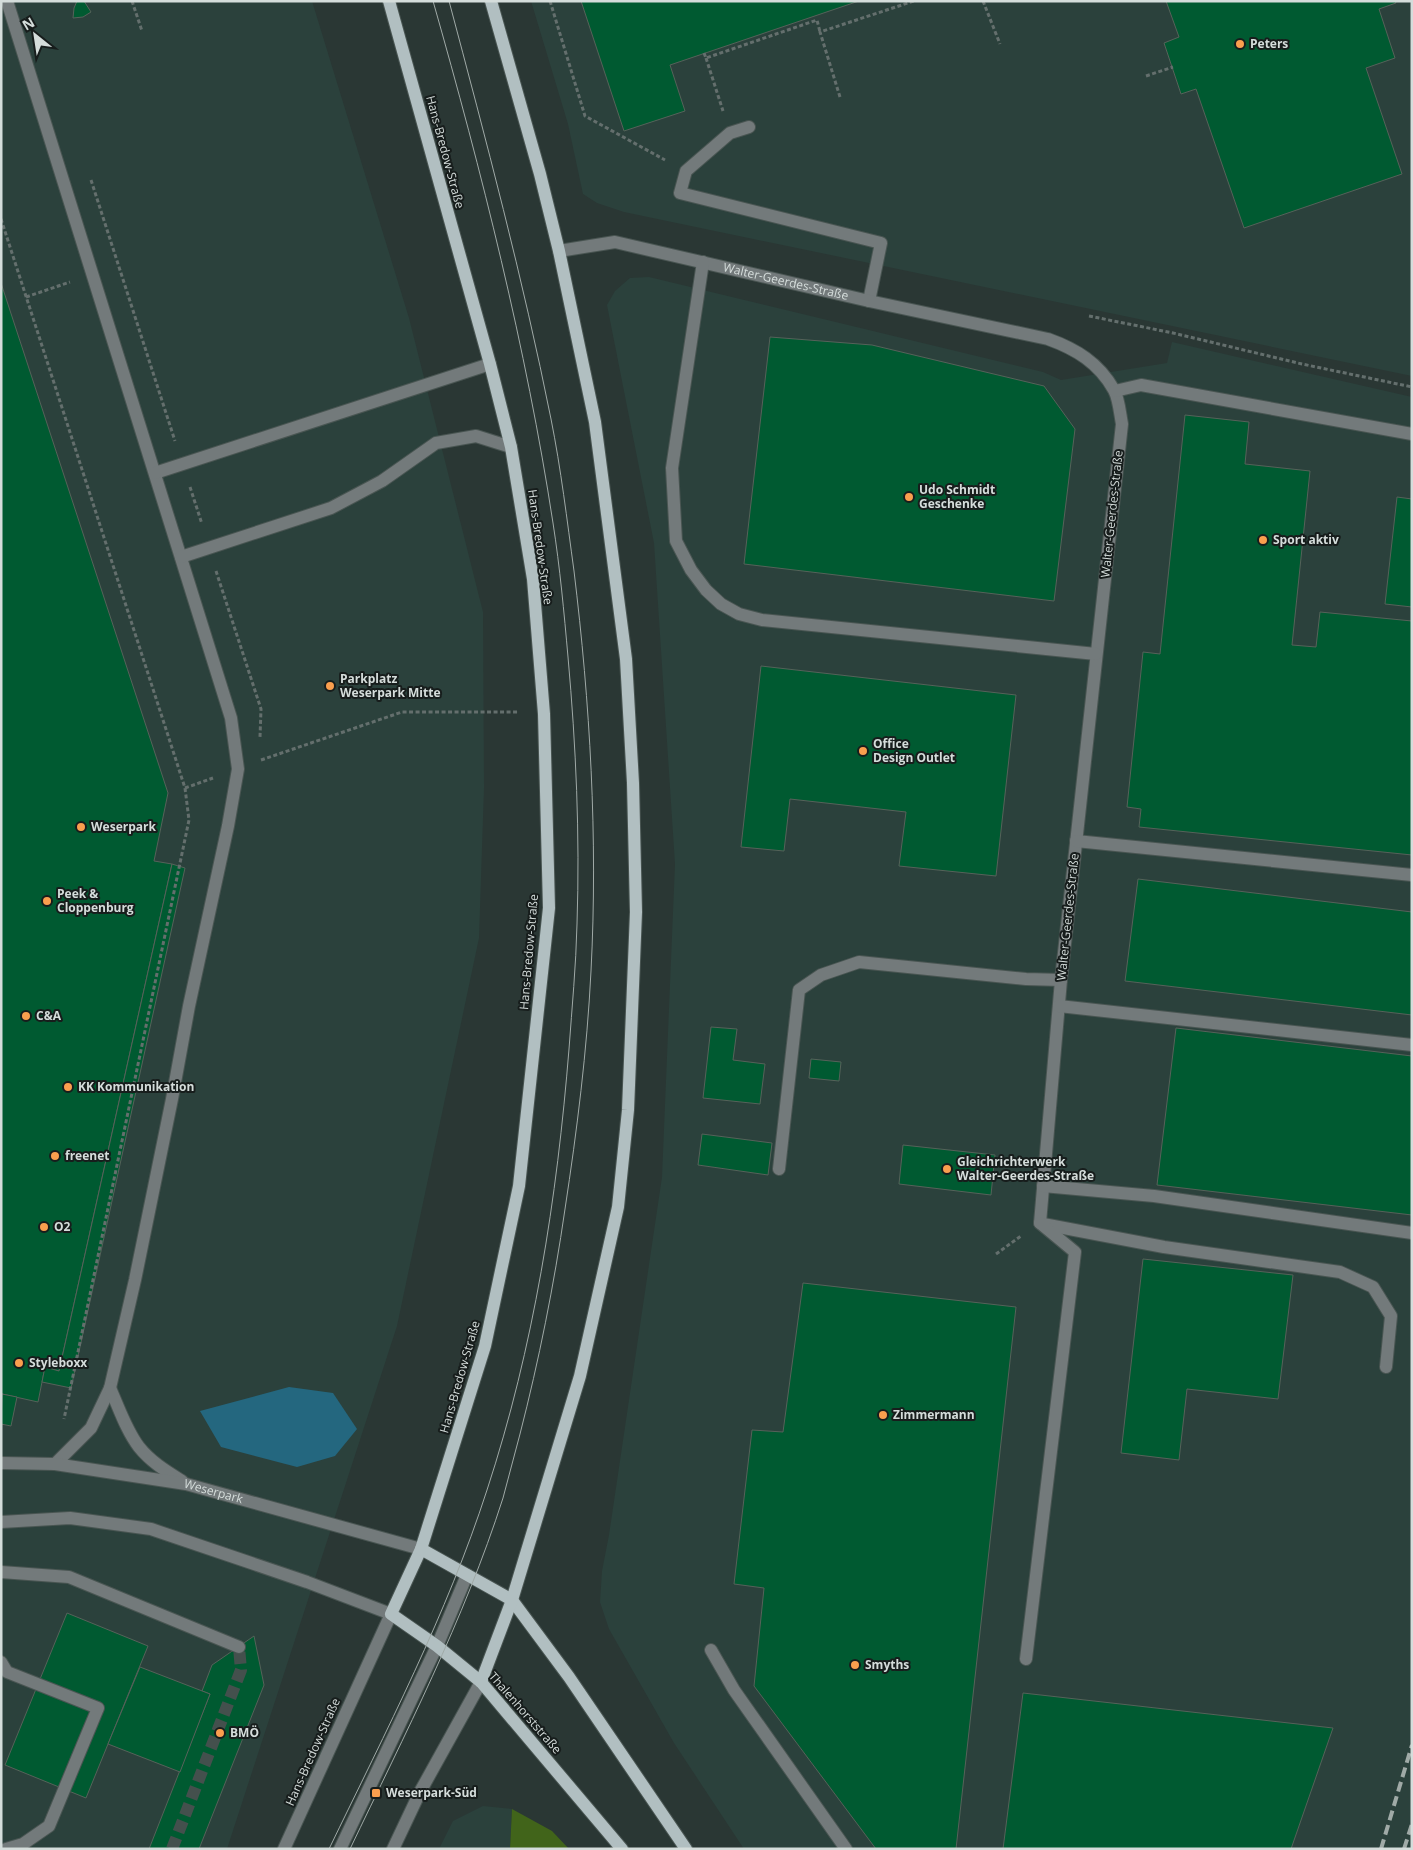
<svg xmlns="http://www.w3.org/2000/svg" width="1413" height="1850" viewBox="0 0 1413 1850" font-family="'Open Sans',sans-serif">
<style>
.built{fill:#2b413c}
.green{fill:#41641a}
.water{fill:#24677f}
.building{fill:#005a31;stroke:#56625a}
.lines{fill:none;stroke-linecap:round;stroke-linejoin:round}
.minor-tunnel{stroke:#44504d;stroke-width:12;stroke-dasharray:12 6;stroke-linecap:butt}
.minor-casing{stroke:#495552;stroke-width:14}
.major-casing{stroke:#495552;stroke-width:14}
.path{stroke:#646f6d;stroke-width:3;stroke-dasharray:4 2.5;stroke-linecap:butt}
.minor{stroke:#737a7b;stroke-width:12}
.major{stroke:#b1bfc1;stroke-width:12}
.tram{stroke:#a0aaa7;stroke-width:1}
.rail{stroke:#a0aaa7;stroke-width:4;stroke-dasharray:10 5;stroke-linecap:butt}
.poi-dot{fill:#fa9f4e;stroke:#171d1c;stroke-width:2}
.labels{text-anchor:middle;stroke-width:4;stroke-linejoin:round;paint-order:stroke}
.poi-label{font-size:12px;font-weight:bold;fill:#d5dddb;stroke:#171d1c;text-anchor:start}
.street-label{font-size:12px;fill:#d5dddb;stroke:#171d1c}
</style>
<rect width="100%" height="100%" fill="#2a3734"/>
<g class="built">
<path d="M1,1H312L409,318L483,612L484,788L479,938L397,1326L227,1849H1Z"/>
<path d="M531,1H1412V376L624,212L597,203L583,194L568,124Z"/>
<path d="M649,277L1043,372L1061,380L1167,363L1172,342L1412,397V1849H744L674,1743L609,1629L600,1602L602,1571L609,1535L662,1177L675,864L654,543L607,305L615,291L630,278Z"/>
<path d="M483,1806L512,1809L510,1849H439L453,1821Z"/>
</g>
<path class="green" d="M512,1809L552,1831L569,1849H510Z"/>
<path class="water" d="M289,1387L333,1393L357,1429L335,1456L297,1467L221,1447L200,1411Z"/>
<g class="building">
<path d="M77,1H84L91,12L83,17L73,18L74,8Z"/>
<path d="M581,1H859L670,65L685,111L624,131Z"/>
<path d="M1166,1H1395L1396,3L1379,9L1395,58L1366,68L1402,174L1244,228L1196,89L1181,94L1164,43L1179,37Z"/>
<path d="M1,283L168,793L154,861L172,864L59,1371L45,1367L38,1402L2,1394L1,1399Z"/>
<path d="M770,337L872,345L1044,386L1075,429L1054,601L744,564Z"/>
<path d="M1185,415L1249,422L1245,464L1310,471L1292,645L1316,647L1320,612L1412,621V855L1139,827L1141,809L1127,807L1143,652L1160,654Z"/>
<path d="M1397,497L1412,499V607L1385,604Z"/>
<path d="M761,666L1016,695L996,876L899,866L906,812L790,799L784,851L741,847Z"/>
<path d="M172,864L185,868L71,1388L42,1382L45,1367L59,1371Z"/>
<path d="M1138,879L1412,912V1015L1125,981Z"/>
<path d="M711,1027L737,1029L733,1060L765,1064L760,1104L703,1098Z"/>
<path d="M1176,1028L1412,1056V1215L1157,1185Z"/>
<path d="M811,1059L841,1062L839,1081L809,1078Z"/>
<path d="M702,1134L772,1143L768,1175L698,1165Z"/>
<path d="M903,1145L995,1155L991,1195L899,1184Z"/>
<path d="M1143,1259L1293,1275L1278,1399L1187,1389L1179,1460L1121,1453Z"/>
<path d="M803,1283L1016,1307L956,1849H876L754,1686L764,1588L734,1584L752,1430L783,1432Z"/>
<path d="M2,1394L17,1397L11,1426L1,1424Z"/>
<path d="M67,1613L148,1646L86,1798L5,1765Z"/>
<path d="M254,1636L264,1685L199,1849H149L210,1694L202,1691L212,1665Z"/>
<path d="M140,1667L210,1694L180,1772L108,1744Z"/>
<path d="M1023,1693L1333,1728L1291,1849H1003Z"/>
</g>
<g class="lines">
<path class="minor-tunnel" d="M172,1849L241,1670L239,1647"/>
<defs>
<g id="minor">
<path d="M7,1L231,718L238,769L228,826L189,1006L172,1099L135,1280L110,1388L91,1428L55,1464"/>
<path d="M749,127L730,133L686,171L680,193L881,243L869,301"/>
<path id="s1" d="M559,251L615,242L869,301L1048,339C1076,349 1099,363 1114,390C1119,399 1120,414 1122,424L1061,980L1040,1223"/>
<path d="M703,262L672,468L676,541L691,570L706,590L721,604L739,614L762,620L1096,654"/>
<path d="M1115,391L1141,385L1412,434"/>
<path d="M155,473L490,364"/>
<path d="M181,557L331,508L382,481L436,443L476,436L511,447"/>
<path d="M1076,841L1412,875"/>
<path d="M1059,1006L1412,1045"/>
<path d="M779,1169L799,990L821,975L859,962L1026,979L1061,980"/>
<path d="M1043,1186L1154,1196L1412,1233"/>
<path d="M1043,1224L1164,1247L1340,1272L1373,1287L1391,1316L1386,1367"/>
<path d="M110,1388C119,1408 126,1430 139,1447C151,1462 166,1471 182,1481"/>
<path id="s2" d="M1,1463L55,1464L186,1484L421,1549"/>
<path d="M1,1522L70,1518L151,1529L307,1582L391,1614L284,1849"/>
<path d="M1,1572L69,1577L239,1647"/>
<path d="M711,1650L734,1690L846,1849"/>
<path d="M1026,1659L1075,1252L1040,1223"/>
<path d="M1,1662L7,1672L98,1708L49,1826L23,1844L6,1849"/>
<path d="M340,1849L437,1646L467,1575"/>
<path d="M393,1849L420,1792L481,1682"/>
</g>
<g id="major">
<path d="M389,1L490,364L511,447L533,579L544,714L549,908L519,1186L485,1346L421,1549L391,1614L437,1646L481,1682L622,1849"/>
<path d="M421,1549L512,1600L569,1677L686,1849"/>
<path d="M481,1682L512,1600L580,1376L618,1207L628,1110L636,912L633,783L626,659L595,422L559,251L540,174L491,1"/>
</g>
</defs>
<use href="#minor" class="minor-casing"/>
<use href="#major" class="major-casing"/>
<g class="path">
<path d="M132,1L142,31"/>
<path d="M550,1L585,116L665,160"/>
<path d="M983,1L1000,44"/>
<path d="M704,53L706,58L817,20L820,32"/>
<path d="M706,58L723,111"/>
<path d="M1146,76L1173,67"/>
<path d="M840,97L820,32L914,1"/>
<path d="M91,180L175,441"/>
<path d="M1,219L185,788L189,820L64,1419"/>
<path d="M26,297L70,282"/>
<path d="M1089,316L1173,333L1302,364L1412,387"/>
<path d="M190,487L202,524"/>
<path d="M216,571L261,709L260,737"/>
<path d="M261,760L402,712H519"/>
<path d="M185,788L213,778"/>
<path d="M996,1254L1021,1236"/>
</g>
<use href="#minor" class="minor"/>
<use href="#major" class="major"/>
<g class="tram">
<path d="M329,1849C386,1731 447,1614 487,1490C534,1347 557,1198 569,1049C572,1007 576,966 577,924C580,835 576,746 568,657C564,612 560,568 553,523C526,347 482,173 433,1"/>
<path d="M350,1849C405,1734 464,1620 503,1498C509,1477 514,1455 520,1434C539,1360 554,1285 565,1209C577,1130 587,1051 591,971C598,838 590,703 574,571C567,520 561,469 551,419C523,279 486,140 449,1"/>
</g>
<g class="rail">
<path d="M1381,1849L1412,1745"/>
<path d="M1404,1849L1412,1824"/>
</g>
</g>
<g class="poi-dot">
<circle cx="1240" cy="44" r="5"/>
<circle cx="909" cy="497" r="5"/>
<circle cx="1263" cy="540" r="5"/>
<circle cx="330" cy="686" r="5"/>
<circle cx="863" cy="751" r="5"/>
<circle cx="81" cy="827" r="5"/>
<circle cx="47" cy="901" r="5"/>
<circle cx="26" cy="1016" r="5"/>
<circle cx="68" cy="1087" r="5"/>
<circle cx="55" cy="1156" r="5"/>
<circle cx="947" cy="1169" r="5"/>
<circle cx="44" cy="1227" r="5"/>
<circle cx="19" cy="1363" r="5"/>
<circle cx="883" cy="1415" r="5"/>
<circle cx="855" cy="1665" r="5"/>
<circle cx="220" cy="1733" r="5"/>
<rect x="371" y="1788" width="10" height="10" rx="2.5"/>
</g>
<g class="labels">
<g class="poi-label">
<text x="1250" y="48">Peters</text>
<text x="919" y="494">Udo Schmidt<tspan x="919" dy="14">Geschenke</tspan></text>
<text x="1273" y="544">Sport aktiv</text>
<text x="340" y="683">Parkplatz<tspan x="340" dy="14">Weserpark Mitte</tspan></text>
<text x="873" y="748">Office<tspan x="873" dy="14">Design Outlet</tspan></text>
<text x="91" y="831">Weserpark</text>
<text x="57" y="898">Peek &amp;<tspan x="57" dy="14">Cloppenburg</tspan></text>
<text x="36" y="1020">C&amp;A</text>
<text x="78" y="1091">KK Kommunikation</text>
<text x="65" y="1160">freenet</text>
<text x="957" y="1166">Gleichrichterwerk<tspan x="957" dy="14">Walter-Geerdes-Straße</tspan></text>
<text x="54" y="1231">O2</text>
<text x="29" y="1367">Styleboxx</text>
<text x="893" y="1419">Zimmermann</text>
<text x="865" y="1669">Smyths</text>
<text x="230" y="1737">BMÖ</text>
<text x="386" y="1797">Weserpark-Süd</text>
</g>
<g class="street-label">
<text transform="translate(445 152) rotate(75)" y="4">Hans-Bredow-Straße</text>
<text dy="4" stroke="none"><textPath href="#s1" startOffset="232">Walter-Geerdes-Straße</textPath></text>
<text transform="translate(1112 514) rotate(-84)" y="4">Walter-Geerdes-Straße</text>
<text transform="translate(540 547) rotate(82)" y="4">Hans-Bredow-Straße</text>
<text transform="translate(1068 917) rotate(-84)" y="4">Walter-Geerdes-Straße</text>
<text transform="translate(529 952) rotate(-85)" y="4">Hans-Bredow-Straße</text>
<text transform="translate(460 1377) rotate(-74)" y="4">Hans-Bredow-Straße</text>
<text dy="4" stroke="none"><textPath href="#s2" startOffset="215">Weserpark</textPath></text>
<text transform="translate(525 1713) rotate(49)" y="4">Thalenhorststraße</text>
<text transform="translate(313 1752) rotate(-66)" y="4">Hans-Bredow-Straße</text>
</g>
</g>
<rect width="1413" height="1850" fill="none" stroke="#d5dddb" stroke-width="5"/>
<g transform="translate(35 35) rotate(330)" stroke="#171d1c" stroke-width="4" paint-order="stroke">
<path d="M0-4L9 19L0 12L-9 19Z" fill="#d5dddb"/>
<text y="-8" font-size="14" font-weight="bold" text-anchor="middle" fill="#d5dddb">N</text>
</g>
</svg>
